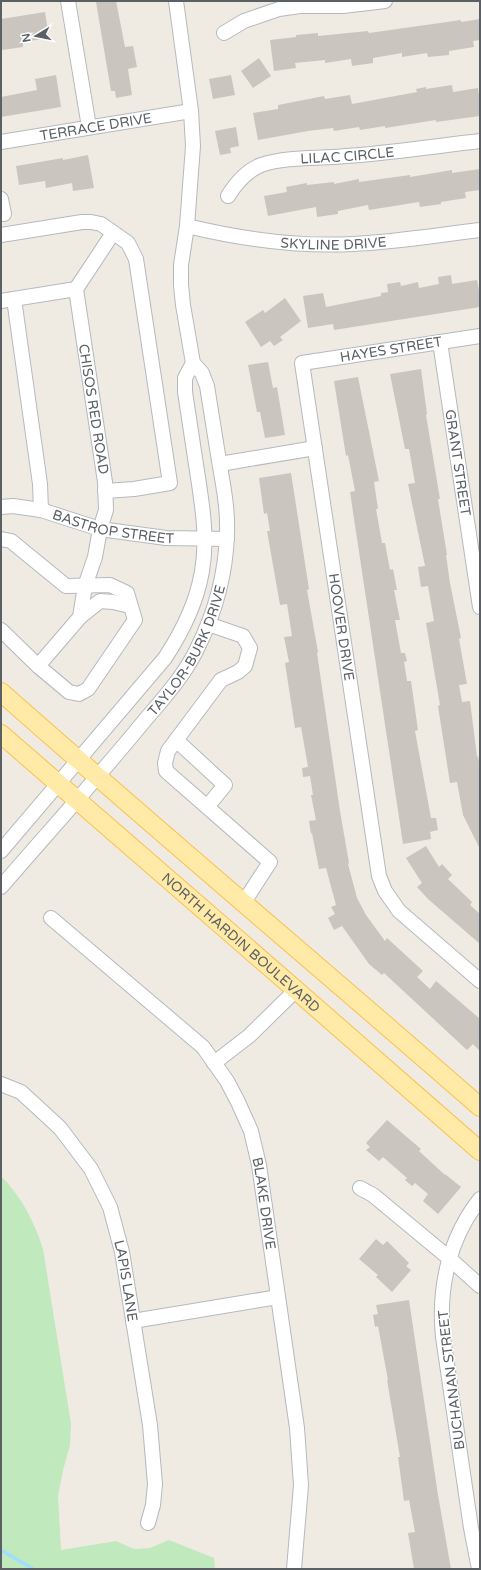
<svg xmlns="http://www.w3.org/2000/svg" width="481" height="1570" viewBox="0 0 481 1570" font-family="'Varela Round',sans-serif">
<style>
.green{fill:#c0e9bd}
.lines{fill:none;stroke-linecap:round;stroke-linejoin:round}
.stream{stroke:#a2ddff;stroke-width:3.5}
.building{fill:#cac6bf}
.minor-casing{stroke:#b5b9be;stroke-width:16}
.major-casing{stroke:#fcc04e;stroke-width:20}
.minor{stroke:#fff;stroke-width:14}
.major{stroke:#ffeba7;stroke-width:18}
.labels{text-anchor:middle;stroke-width:3;stroke-linejoin:round;paint-order:stroke}
.street-label{font-size:14px;fill:#5b6065;stroke:#fff}
</style>
<rect width="100%" height="100%" fill="#efebe2"/>
<path class="green" d="M1,1176C21,1196 35,1223 43,1249L71,1424L70,1445L63,1470L58,1496L61,1550L116,1541L134,1549L150,1548L169,1540L214,1558L215,1569H1Z"/>
<g class="lines">
<path class="stream" d="M1,1550L33,1569"/>
</g>
<g class="building">
<path d="M102,1H116L125,47L133,46L137,67L128,69L132,95L116,98L115,91H111L96,2Z"/>
<path d="M45,12L49,38L23,42V47L2,50L1,19Z"/>
<path d="M480,19V40L473,41L474,47L449,51V55L428,57L427,53L402,57V53L373,58V63L352,66L351,59L325,63V60L295,63L296,68L274,71L270,40L296,37V35L318,33V36L368,31L369,33L461,20V22Z"/>
<path d="M259,58L271,76L253,88L241,71Z"/>
<path d="M56,75L61,107L1,117V97L37,90L35,79Z"/>
<path d="M231,75L235,95L213,99L209,79Z"/>
<path d="M452,85L453,92L478,88L480,102V116L436,122V120L385,128V126L360,130L359,127L334,131L333,128L308,131L258,140L253,113L278,109V105L324,96L325,99L350,95L352,104L417,92L416,89L426,87V89Z"/>
<path d="M236,127L239,146L230,148L231,153L220,155L215,131Z"/>
<path d="M88,155L94,188L73,191L72,183L46,188L45,181L19,185L16,166L63,158V160Z"/>
<path d="M480,169V190L465,192L466,198L441,202V204L420,207L419,202L369,210L368,205L338,211V214L317,217L316,207L268,216L264,196L287,192L286,187L307,183V185L334,182V184L359,179V182L410,175V177L452,170V173Z"/>
<path d="M451,275L452,284L477,280L480,295V307L334,330L333,324L308,328L303,296L323,293L326,307L381,296V293L388,292L387,284L400,282L401,286L418,282L419,288L439,284L438,277Z"/>
<path d="M285,298L301,321L280,337L283,340L274,346L270,341L261,347L245,322L263,310L265,313Z"/>
<path d="M268,362L273,388L277,387L285,435L265,438L260,412H257L248,365Z"/>
<path d="M421,369L427,414L426,415L440,499H438L447,555H446L450,583L461,638L459,639L467,684L459,685L462,702L470,701L477,757L478,756L480,768V849L463,815L457,782L450,783L438,706L440,705L426,623L434,621L428,586L421,587L418,567L425,566L408,484L415,483L409,449H405L390,374Z"/>
<path d="M358,377L379,481L374,482L378,509H376L382,543H385L390,570L393,569L397,590H394L400,620H395L401,653H405L407,661L404,662L407,681H411L418,730L415,731L431,818H436L438,830L430,832L431,839L403,844L350,492L355,491L348,455L346,456L334,381Z"/>
<path d="M291,473L309,589L307,590L318,652L317,653L340,811L349,863L348,864L357,898L366,915L385,941L387,938L423,971L417,977L430,989L436,981L480,1019V1051L473,1044L467,1050L384,973L382,975L369,964L342,926L334,930L328,918L335,914L331,907L336,905L326,868L319,869L312,833L311,834L309,821L316,820L311,795H313L310,776L303,777L302,768L308,767L301,727L295,728L285,663L289,662L284,637L292,636L287,604L280,605L267,531H270L267,513L264,514L259,478Z"/>
<path d="M426,846L439,867L442,864L452,875L448,879L472,902L470,905L480,914V944L428,899L417,887L422,883L406,858Z"/>
<path d="M387,1120L421,1149L419,1151L445,1175V1174L461,1187L438,1214L423,1201L428,1194L415,1183L412,1186L405,1180L407,1178L383,1157L379,1161L366,1150L370,1147L366,1143Z"/>
<path d="M376,1239L383,1245L387,1241L409,1263L406,1266L411,1270L392,1292L376,1277L378,1275L359,1259Z"/>
<path d="M409,1300L438,1495L451,1569H414L408,1533L415,1532L409,1500L404,1501L398,1457H400L387,1380H388L378,1326L375,1327L373,1315L378,1314L376,1305Z"/>
</g>
<g class="lines">
<defs>
<g id="minor">
<path d="M68,1L89,127"/>
<path d="M224,33L244,21L279,9L300,6H343L385,1"/>
<path id="s1" d="M1,142L191,111"/>
<path id="s2" d="M228,196C236,183 246,171 261,165C287,156 319,159 346,156C391,153 436,146 480,141"/>
<path d="M1,199L4,214"/>
<path id="s3" d="M187,226C241,239 297,247 353,244C395,242 438,235 480,230"/>
<path d="M1,235L82,222H91L101,224L128,243L136,259L170,483L134,489L105,491"/>
<path d="M76,289L113,233"/>
<path d="M14,299L40,484L41,510"/>
<path d="M1,301L76,289"/>
<path id="s4" d="M480,336L302,363L379,876L385,891L399,911L480,981"/>
<path id="s5" d="M440,342L480,607"/>
<path d="M220,464L315,448"/>
<path id="s6" d="M1,507L13,506L41,510L100,529L166,538L227,539"/>
<path d="M1,539L11,541L66,586L110,585L127,593L135,620L88,689L79,694L69,692L38,666"/>
<path d="M80,617L100,601L113,602L130,606"/>
<path d="M208,624L243,636L250,648L245,666L238,672L221,680L168,751L165,763L166,771L270,862L244,902"/>
<path d="M1,630L38,666L80,617L85,586L95,557L100,529L106,510L105,482L76,289"/>
<path d="M176,740L225,785L207,807"/>
<path d="M1,851L165,658C182,632 197,602 202,571C208,537 202,504 197,471C193,445 189,418 185,392V378L193,363"/>
<path id="s7" d="M1,887C46,835 92,784 136,731C157,705 182,680 197,649C215,613 226,573 227,533C228,509 223,484 219,461C215,436 211,411 207,386L202,373L193,363L183,305L181,285V265L187,226L193,146L191,111L176,1"/>
<path id="s8" d="M51,918L203,1047L227,1081L238,1102L251,1131L259,1165L297,1428L301,1485L294,1569"/>
<path d="M214,1063L249,1036L296,990"/>
<path id="s9" d="M1,1084L21,1092L60,1128L91,1169L110,1207L122,1252L150,1425L155,1484L153,1505L148,1523"/>
<path d="M360,1188L373,1195L449,1258L480,1286"/>
<path d="M133,1321L278,1297"/>
<path d="M479,1569L471,1528L443,1337C438,1288 449,1238 480,1199"/>
</g>
<g id="major">
<path d="M1,692C159,832 321,968 480,1107"/>
<path id="s10" d="M1,734L296,990L480,1151"/>
</g>
</defs>
<use href="#minor" class="minor-casing"/>
<use href="#major" class="major-casing"/>
<use href="#minor" class="minor"/>
<use href="#major" class="major"/>
</g>
<g class="labels">
<g class="street-label">
<text dy="5" stroke="none"><textPath href="#s1" startOffset="96">TERRACE DRIVE</textPath></text>
<text dy="5" stroke="none"><textPath href="#s2" startOffset="133">LILAC CIRCLE</textPath></text>
<text dy="5" stroke="none"><textPath href="#s3" startOffset="148">SKYLINE DRIVE</textPath></text>
<text transform="translate(391 349) rotate(-9)" y="5">HAYES STREET</text>
<text transform="translate(94 409) rotate(81)" y="5">CHISOS RED ROAD</text>
<text dy="5" stroke="none"><textPath href="#s5" startOffset="122">GRANT STREET</textPath></text>
<text dy="5" stroke="none"><textPath href="#s6" startOffset="115">BASTROP STREET</textPath></text>
<text dy="5" stroke="none"><textPath href="#s4" startOffset="447">HOOVER DRIVE</textPath></text>
<text dy="5" stroke="none"><textPath href="#s7" startOffset="303">TAYLOR-BURK DRIVE</textPath></text>
<text dy="5" stroke="none"><textPath href="#s10" startOffset="318">NORTH HARDIN BOULEVARD</textPath></text>
<text dy="5" stroke="none"><textPath href="#s8" startOffset="370">BLAKE DRIVE</textPath></text>
<text dy="5" stroke="none"><textPath href="#s9" startOffset="244">LAPIS LANE</textPath></text>
<text transform="translate(451 1380) rotate(-97)" y="5">BUCHANAN STREET</text>
</g>
</g>
<rect width="481" height="1570" fill="none" stroke="#5b6065" stroke-width="4"/>
<g transform="translate(36 36) rotate(260)" stroke="#ffffff" stroke-width="3" paint-order="stroke">
<path d="M0-3L7 15L0 10L-7 15Z" fill="#5b6065"/>
<text y="-6" font-size="11" font-weight="bold" text-anchor="middle" fill="#5b6065">N</text>
</g>
</svg>
